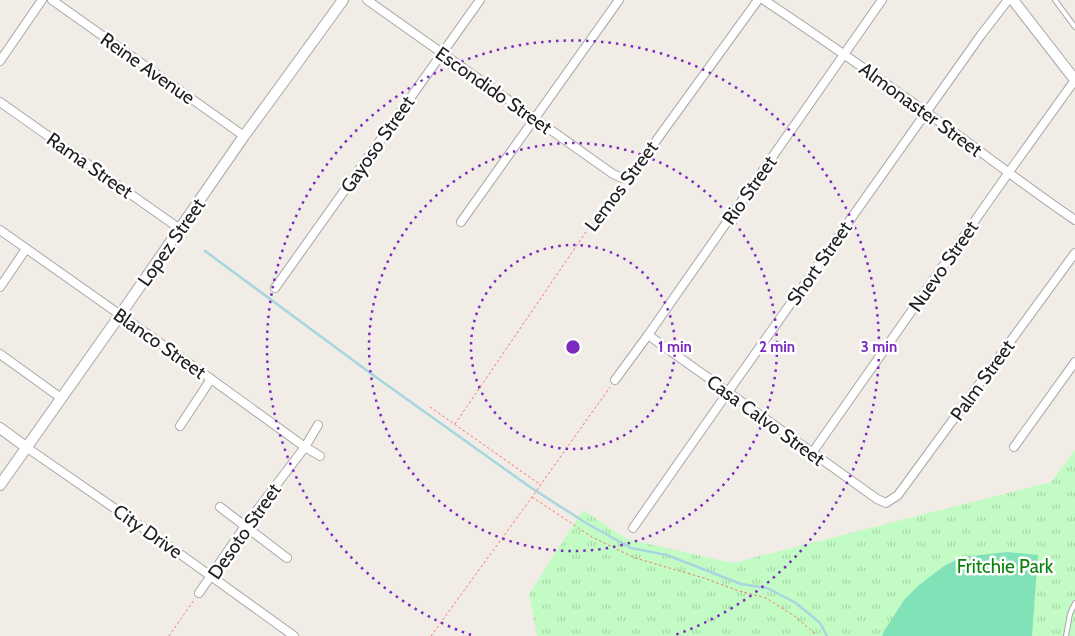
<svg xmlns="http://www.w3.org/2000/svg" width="1075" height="636" viewBox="0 0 1075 636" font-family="Cabin,sans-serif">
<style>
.park{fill:url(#park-tufts)}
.pitch{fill:#82e2b7}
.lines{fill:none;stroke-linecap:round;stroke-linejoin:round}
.stream{stroke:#a6d6e0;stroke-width:2.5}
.service-casing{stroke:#a7a7a7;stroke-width:6}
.minor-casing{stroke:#a7a7a7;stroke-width:10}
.tertiary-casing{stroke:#a7a7a7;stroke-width:12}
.path{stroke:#fe716a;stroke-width:1;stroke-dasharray:2.5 2.5;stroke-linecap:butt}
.service{stroke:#fff;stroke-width:4}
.minor{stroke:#fff;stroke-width:8}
.tertiary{stroke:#fff;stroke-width:10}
.ring{fill:none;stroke:#7b2cbf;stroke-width:2.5;stroke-dasharray:2.5 5}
.labels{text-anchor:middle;stroke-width:5;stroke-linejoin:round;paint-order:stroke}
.street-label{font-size:19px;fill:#202020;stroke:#fff}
.park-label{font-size:19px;fill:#08840b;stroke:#fff}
.centre{fill:#7b2cbf;stroke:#fff;stroke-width:2.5}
.ring-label{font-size:15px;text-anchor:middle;font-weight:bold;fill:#7b2cbf;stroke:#fff;stroke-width:5;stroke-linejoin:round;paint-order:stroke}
</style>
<defs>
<pattern id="park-tufts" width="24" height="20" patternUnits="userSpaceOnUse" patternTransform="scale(1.25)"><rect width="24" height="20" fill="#c3fbc4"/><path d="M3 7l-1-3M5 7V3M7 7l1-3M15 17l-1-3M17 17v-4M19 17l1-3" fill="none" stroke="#a7d7a8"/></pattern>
</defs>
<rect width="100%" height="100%" fill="#f1ede6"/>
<path class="park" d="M1075,450V636H537L529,594L583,510L627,539L733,563L1051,482Z"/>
<path class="pitch" d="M1007,552L1038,555L1032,636H882L884,631L904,600L919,585L944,566L962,557Z"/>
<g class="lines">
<path class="stream" d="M205,251L373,375L530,487L586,523L631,548L667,555L741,584L767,588L796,603L820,623L827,636"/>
<defs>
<g id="service">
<path d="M1055,0L1075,27"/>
<path d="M1066,636L1070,614L1075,603"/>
</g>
<g id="minor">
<path d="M52,0L244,136"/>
<path d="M367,0L613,174L622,178L632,174L758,0"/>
<path d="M764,0C830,44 894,89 958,135C997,164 1035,193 1075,220"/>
<path d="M0,61L42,0"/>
<path d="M0,102L180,229"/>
<path d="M461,222L619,0"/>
<path d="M0,230L211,379L305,447L320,456"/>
<path d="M0,287L26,249"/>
<path d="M275,288L480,0"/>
<path d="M648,335L728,392L877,499L886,503L898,495L1075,253"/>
<path d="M0,354L61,398"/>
<path d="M615,380L648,335L882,0"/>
<path d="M180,426L211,379"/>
<path d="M26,447L169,546L294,636"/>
<path d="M1014,447L1075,362"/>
<path d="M812,453L1009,172L1075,80"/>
<path d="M220,507L287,558"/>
<path d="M633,528L728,392L981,35L1008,0"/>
<path d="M199,593L245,526L305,447L318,425"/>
</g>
<g id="tertiary">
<path d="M1013,0L1075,80"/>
<path d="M0,428L26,447"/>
<path d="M0,485L120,315L244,136L277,91L343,0"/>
</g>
</defs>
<use href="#service" class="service-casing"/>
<use href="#minor" class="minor-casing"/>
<use href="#tertiary" class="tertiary-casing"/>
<g class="path">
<path d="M430,407L541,485"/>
<path d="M455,424L618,185"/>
<path d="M532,497L592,537L635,558L704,578L736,590L766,598L796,617L814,633L815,636"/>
<path d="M169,636L194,600"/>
<path d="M431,636L532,497L610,387"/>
</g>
<use href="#service" class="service"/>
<use href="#minor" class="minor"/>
<use href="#tertiary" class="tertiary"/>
</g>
<g class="ring">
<circle cx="573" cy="347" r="102"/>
<circle cx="573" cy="347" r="204"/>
<path d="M471 635A306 306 0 1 1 675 635"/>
</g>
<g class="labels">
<g class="street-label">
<text transform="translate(148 68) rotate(35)" y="7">Reine Avenue</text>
<text transform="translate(494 90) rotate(35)" y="7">Escondido Street</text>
<text transform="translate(921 109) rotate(36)" y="7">Almonaster Street</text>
<text transform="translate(377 144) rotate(-55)" y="7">Gayoso Street</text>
<text transform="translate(90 165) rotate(35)" y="7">Rama Street</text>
<text transform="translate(621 186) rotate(-53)" y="7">Lemos Street</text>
<text transform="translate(749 190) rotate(-55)" y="7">Rio Street</text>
<text transform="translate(171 242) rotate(-55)" y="7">Lopez Street</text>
<text transform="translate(819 263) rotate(-55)" y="7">Short Street</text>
<text transform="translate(943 266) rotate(-55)" y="7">Nuevo Street</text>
<text transform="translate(160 343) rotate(35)" y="7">Blanco Street</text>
<text transform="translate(982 380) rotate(-54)" y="7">Palm Street</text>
<text transform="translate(766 420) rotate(36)" y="7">Casa Calvo Street</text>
<text transform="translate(148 531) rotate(35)" y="7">City Drive</text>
<text transform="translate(244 531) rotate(-55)" y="7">Desoto Street</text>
</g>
<g class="park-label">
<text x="1005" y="573">Fritchie Park</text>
</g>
</g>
<circle cx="573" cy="347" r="8" class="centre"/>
<g class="ring-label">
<text x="675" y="352">1 min</text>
<text x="777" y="352">2 min</text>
<text x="879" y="352">3 min</text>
</g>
</svg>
